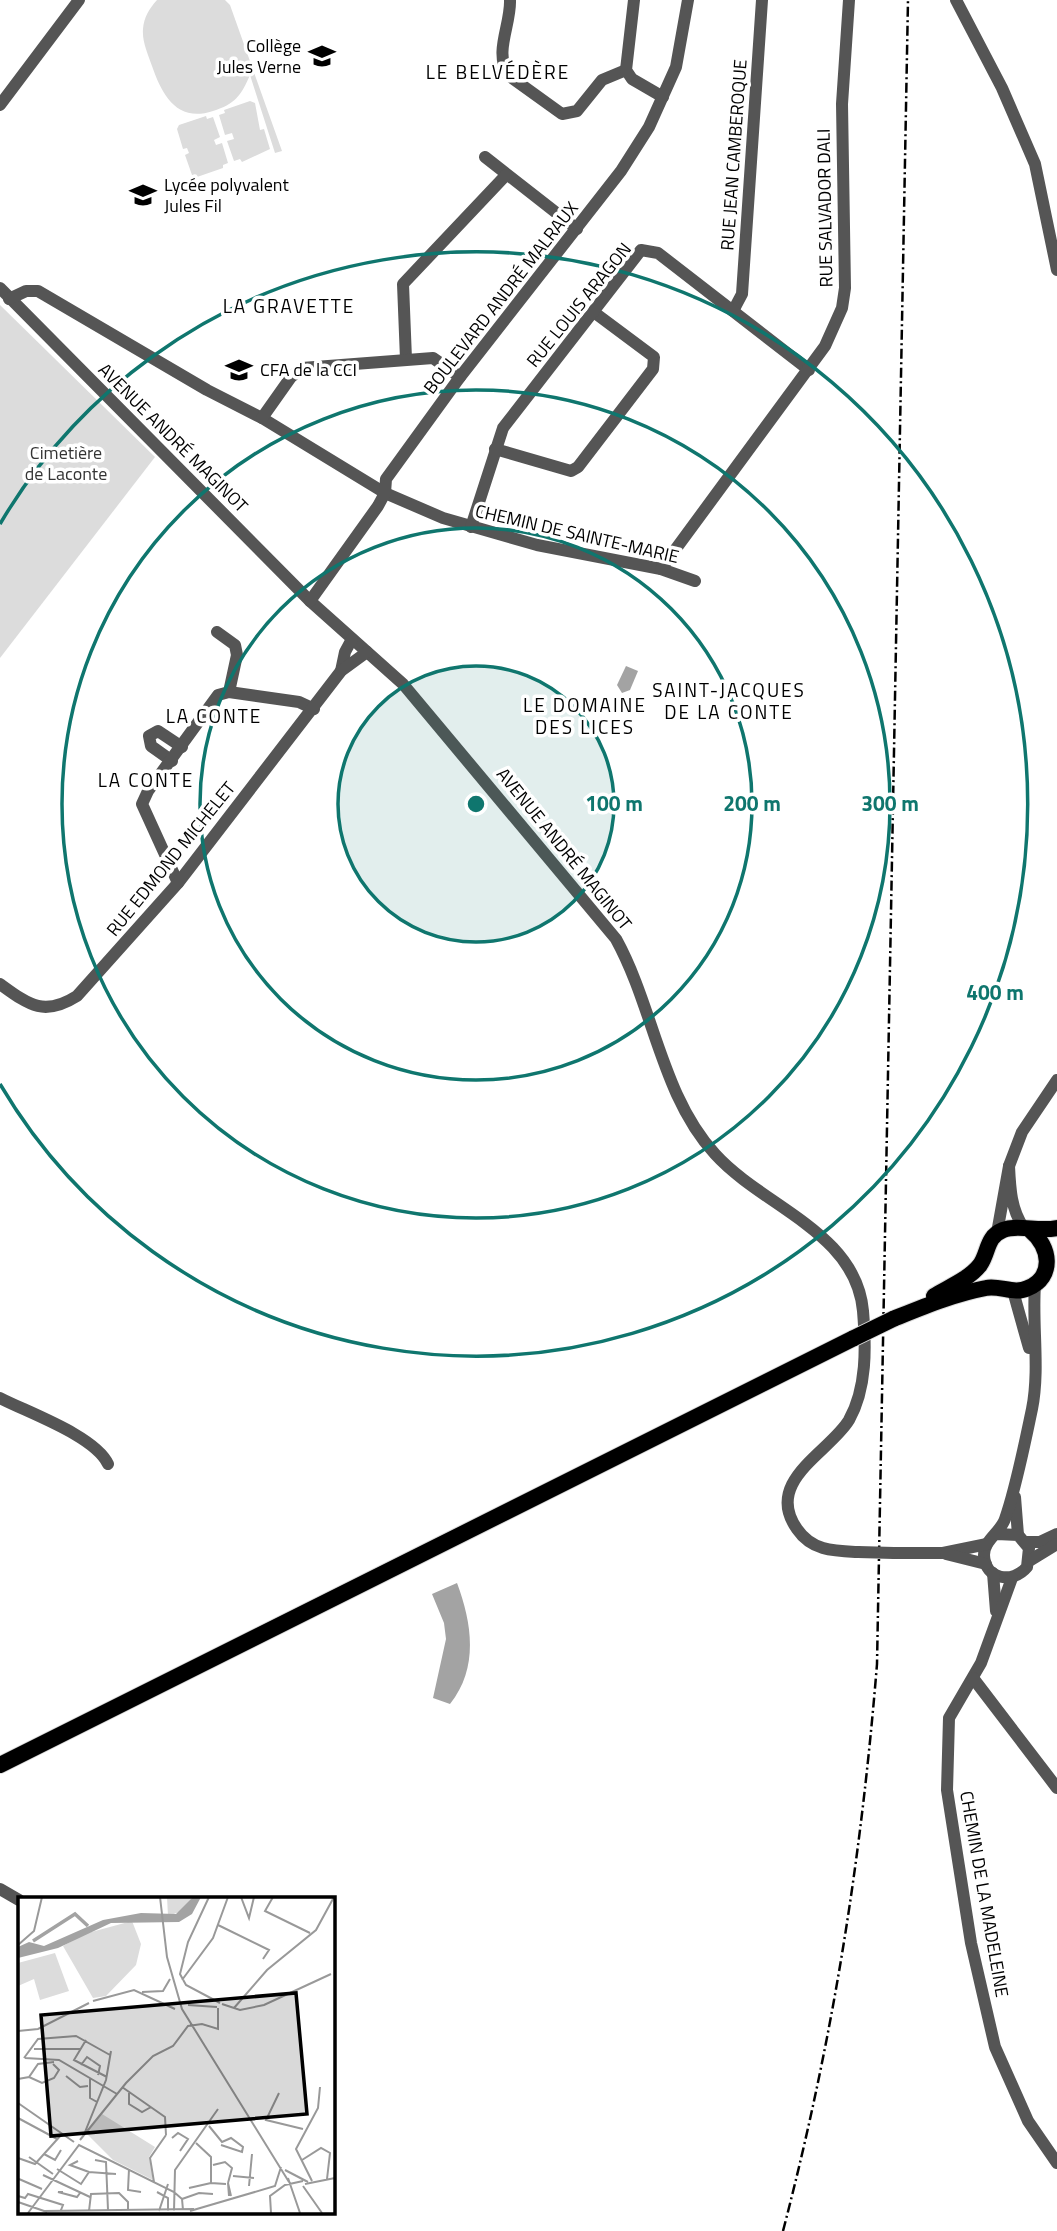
<svg xmlns="http://www.w3.org/2000/svg" width="1057" height="2231" viewBox="0 0 1057 2231" font-family="'Titillium Web',sans-serif">
<style>
.green{fill:#dcdcdc}
.water{fill:#a3a3a3}
.lines{fill:none;stroke-linecap:round;stroke-linejoin:round}
.major-casing{stroke:#dbdbdb;stroke-width:18}
.minor{stroke:#555;stroke-width:12}
.major{stroke:#000;stroke-width:16}
.rail{stroke:#000;stroke-width:2.5;stroke-dasharray:10 3.5 2 3.5;stroke-linecap:butt}
.major-bridge-casing{stroke:#dbdbdb;stroke-width:18;stroke-linecap:butt}
.minor-bridge{stroke:#555;stroke-width:12}
.major-bridge{stroke:#000;stroke-width:16}
.ring{fill:none;stroke:#0f766e;stroke-width:3.5}
.labels{text-anchor:middle;stroke-width:7;stroke-linejoin:round;paint-order:stroke}
.poi-label{font-size:18px;fill:#000;stroke:#fff;text-anchor:start}
.street-label{font-size:18px;fill:#000;stroke:#fff}
.park-label{font-size:18px;fill:#333;stroke:#fff}
.neighbourhood-label{font-size:19px;letter-spacing:2px;fill:#000;stroke:#fff}
.inset-river{fill:none;stroke:#a3a3a3;stroke-width:3.5}
.inset-road{fill:none;stroke:#999;stroke-width:2}
.view{fill:#000;fill-opacity:0.15;stroke:#000;stroke-width:3.5}
.inset-edge{fill:none;stroke:#000;stroke-width:3.5}
.centre{fill:#0f766e;stroke:#fff;stroke-width:3.5}
.ring-label{font-size:21px;text-anchor:middle;font-weight:bold;fill:#0f766e;stroke:#fff;stroke-width:7;stroke-linejoin:round;paint-order:stroke}
</style>
<rect width="100%" height="100%" fill="#fff"/>
<g class="green">
<path d="M157,0H225L230,5L282,151L275,153L250,75C241,96 235,104 213,111C177,123 162,95 152,66C148,54 142,42 143,29C144,17 149,9 157,0Z"/>
<path d="M250,101L255,103L260,130L264,129L270,149L242,162L240,159L234,161L227,141L234,139L232,133L225,135L219,115L225,113L224,110Z"/>
<path d="M206,116L207,119L213,117L220,137L214,140L216,145L222,143L228,163L223,165V168L197,177L192,175L185,155L189,153L187,148L183,149L177,129L179,125Z"/>
<path d="M0,305L155,457L0,658Z"/>
</g>
<g class="water">
<path d="M626,666L638,671L630,690L622,693L617,685Z"/>
<path d="M457,1583C472,1623 479,1668 450,1704L433,1698L446,1639L444,1623L432,1594Z"/>
</g>
<g class="lines">
<defs>
<g id="major">
<path d="M934,1296C949,1287 969,1279 980,1265C989,1252 986,1237 1003,1230C1018,1224 1038,1232 1057,1228"/>
<path d="M893,1319C923,1307 954,1294 986,1288C1000,1285 1014,1295 1028,1288C1055,1277 1050,1246 1031,1231"/>
<path d="M0,1765L854,1338"/>
</g>
</defs>
<use href="#major" class="major-casing"/>
<g class="minor">
<path d="M510,0C511,25 494,51 508,75L562,114L577,111L602,80L626,70"/>
<path d="M634,0L626,70L632,79L663,97"/>
<path d="M956,0L1002,88L1035,164L1057,270"/>
<path d="M0,105L79,0"/>
<path d="M485,157L577,229"/>
<path d="M0,288L310,601L403,684L616,939C654,1008 661,1095 715,1154C763,1207 856,1232 863,1311C866,1347 867,1388 849,1420C830,1452 763,1481 797,1529C812,1551 834,1551 858,1552"/>
<path d="M9,299L26,291H38L207,390L262,418L385,493L443,518L537,545L661,569L695,581"/>
<path d="M733,311L742,294L762,0"/>
<path d="M406,359L403,284L506,175"/>
<path d="M262,418L291,377L302,368L433,358L460,377"/>
<path d="M495,449L571,471L578,467L653,369L654,357L595,313"/>
<path d="M471,527L503,428L641,250L658,253L809,370"/>
<path d="M661,569L825,346L842,308L845,288L842,104L849,0"/>
<path d="M310,601L378,506L385,493L386,479L460,377L621,171L649,127L676,67L688,0"/>
<path d="M217,632L235,645L237,655L229,692"/>
<path d="M341,671L345,652L352,639"/>
<path d="M172,761L151,746L149,736L158,731L182,747"/>
<path d="M178,883L142,804L148,791L218,695L229,692L299,702L314,709"/>
<path d="M0,984C29,1005 44,1017 77,996L178,883L341,671L367,652"/>
<path d="M1009,1166L1022,1132L1057,1080"/>
<path d="M997,1233L1009,1166C1010,1188 1011,1210 1024,1228"/>
<path d="M1013,1291L1029,1348"/>
<path d="M0,1398C29,1413 95,1436 108,1464"/>
<path d="M1015,1497L1018,1535"/>
<path d="M997,1534L1018,1535L1029,1548L1027,1567C1013,1584 985,1580 984,1555C984,1540 1000,1533 1005,1519C1016,1488 1025,1442 1032,1409C1040,1369 1032,1325 1035,1285"/>
<path d="M1026,1542H1040L1057,1534"/>
<path d="M894,1553H943L987,1544"/>
<path d="M946,1554L986,1564"/>
<path d="M1029,1561L1057,1544"/>
<path d="M993,1573L996,1611"/>
<path d="M1012,1578L981,1663L949,1718L947,1790L971,1943L995,2047L1028,2121L1057,2163"/>
<path d="M973,1678L1057,1788"/>
<path d="M0,1889L19,1900"/>
</g>
<use href="#major" class="major"/>
<path class="rail" d="M783,2231C833,2039 861,1861 877,1664L908,0"/>
<defs>
<path id="major-bridge" d="M854,1338L893,1319"/>
</defs>
<use href="#major-bridge" class="major-bridge-casing"/>
<path class="minor-bridge" d="M858,1552L894,1553"/>
<use href="#major-bridge" class="major-bridge"/>
</g>
<circle cx="476" cy="804" r="138" fill="#0f766e" fill-opacity=".12"/>
<g class="ring">
<circle cx="476" cy="804" r="138"/>
<circle cx="476" cy="804" r="276"/>
<circle cx="476" cy="804" r="414"/>
<path d="M0 524A552 552 0 1 1 0 1084"/>
</g>
<defs>
<symbol id="school-bare" viewBox="-9 -9 18 18"><path d="M0-5L7-2L0 1L-7-2ZM-4 1L0 2.5L4 1V4Q0 6-4 4Z" fill="#000" stroke="#fff" stroke-width="2.5" paint-order="stroke"/></symbol>
<symbol id="university-bare" viewBox="-9 -9 18 18"><path d="M0-5L7-2L0 1L-7-2ZM-4 1L0 2.5L4 1V4Q0 6-4 4Z" fill="#000" stroke="#fff" stroke-width="2.5" paint-order="stroke"/></symbol>
</defs>
<g fill-rule="evenodd">
<use href="#school-bare" x="303" y="37" width="38" height="38"/>
<use href="#school-bare" x="124" y="176" width="38" height="38"/>
<use href="#university-bare" x="220" y="351" width="38" height="38"/>
</g>
<g class="labels">
<g class="poi-label">
<text x="301" y="52" text-anchor="end">Collège<tspan x="301" dy="21">Jules Verne</tspan></text>
<text x="164" y="191">Lycée polyvalent<tspan x="164" dy="21">Jules Fil</tspan></text>
<text x="260" y="376">CFA de la CCI</text>
</g>
<g class="street-label">
<text transform="translate(734 155) rotate(-86)" y="6">RUE JEAN CAMBEROQUE</text>
<text transform="translate(825 208) rotate(-91)" y="6">RUE SALVADOR DALI</text>
<text transform="translate(501 298) rotate(-52)" y="6">BOULEVARD ANDRÉ MALRAUX</text>
<text transform="translate(579 305) rotate(-51)" y="6">RUE LOUIS ARAGON</text>
<text transform="translate(173 438) rotate(45)" y="6">AVENUE ANDRÉ MAGINOT</text>
<text transform="translate(577 534) rotate(13)" y="6">CHEMIN DE SAINTE-MARIE</text>
<text transform="translate(564 849) rotate(51)" y="6">AVENUE ANDRÉ MAGINOT</text>
<text transform="translate(171 859) rotate(-51)" y="6">RUE EDMOND MICHELET</text>
<text transform="translate(984 1894) rotate(80)" y="6">CHEMIN DE LA MADELEINE</text>
</g>
<g class="park-label">
<text x="66" y="459">Cimetière<tspan x="66" dy="21">de Laconte</tspan></text>
</g>
<g class="neighbourhood-label">
<text x="498" y="79">LE BELVÉDÈRE</text>
<text x="289" y="313">LA GRAVETTE</text>
<text x="729" y="697">SAINT-JACQUES<tspan x="729" dy="22">DE LA CONTE</tspan></text>
<text x="585" y="712">LE DOMAINE<tspan x="585" dy="22">DES LICES</tspan></text>
<text x="214" y="723">LA CONTE</text>
<text x="146" y="787">LA CONTE</text>
</g>
</g>
<g transform="translate(18 1897)">
<rect width="317" height="317" fill="#fff"/>
<path d="M149,0H175L167,13L150,19ZM114,24L123,47L118,68L88,99L75,101L45,49L66,37ZM37,56L51,94L22,103L16,82L0,89V66ZM84,217L137,250L131,260L135,283L95,263L68,236Z" fill="#dcdcdc"/>
<path d="M175,0H183L174,17L161,25L93,26L40,51L0,61V50L11,45L26,49L85,23L123,16L158,17Z" fill="#a3a3a3"/>
<path class="inset-river" d="M15,44L57,17L70,29"/>
<path class="inset-road" d="M142,0L149,60L164,112L271,285M191,0L170,45L162,77L168,88L202,106M223,0L231,21L236,0M255,0L247,14L292,36M200,28L251,53L245,62M0,48L16,34L24,0M164,83L195,41L210,0M124,95L145,94L152,82M75,104L116,93L157,112M204,107L222,113L246,108L313,77M170,108L199,110M216,111L249,73L298,33L316,0M0,134L20,132L71,106M68,143L56,163L89,180M16,152H62M6,161L20,142L58,139L92,158M7,161L41,163L99,197M63,168L69,160L82,169L80,178M48,179L62,190L70,189M11,180L24,186L36,181L41,173L35,167M0,182L11,180L20,167L36,165M72,182V201L79,205M104,190L147,220L148,238M111,196V207L124,215L133,210M261,196L248,223L285,232M0,206L56,245M0,221L39,242M191,229L204,245L213,241L225,250L224,255L203,248M67,235L88,183L93,154M154,241L160,236L170,242L162,254M62,243L108,186L135,159L155,149L170,129L184,127L200,132V111M178,246L193,260V286L208,287M26,257L37,263L43,253M11,260L35,277M0,261L17,267L44,237M77,263L88,265L90,313M284,263L303,251L312,256L309,282M60,264L52,268L71,275M195,268L207,265L214,271L210,286M39,272L63,287L71,275L98,277M111,272L110,293L123,295M267,273L290,285M25,278L72,300M215,279L236,281M270,281L282,316M1,282L24,292M294,284L278,252L300,211L302,190M136,285L132,261L148,238M287,287L317,281M231,289L234,257M285,289L304,316M171,291L193,286M45,295H40L59,300L62,296M139,295L150,301V314M0,299L7,301L10,297L45,308L43,313M211,299L210,286L213,299M164,302L181,296L195,297M0,305L29,315M26,314L176,312M71,314L73,297L101,296L110,305V314M141,314L150,287M156,314L157,273L200,212M172,314L257,289L263,270M10,316L61,248L156,295L164,302L165,313M253,316L252,299L267,288L285,284"/>
<path class="view" d="M278,96L289,217L33,239L23,118Z"/>
<rect width="317" height="317" class="inset-edge"/>
</g>
<circle cx="476" cy="804" r="10" class="centre"/>
<g class="ring-label">
<text x="614" y="811">100 m</text>
<text x="752" y="811">200 m</text>
<text x="890" y="811">300 m</text>
<text x="995" y="1000">400 m</text>
</g>
</svg>
